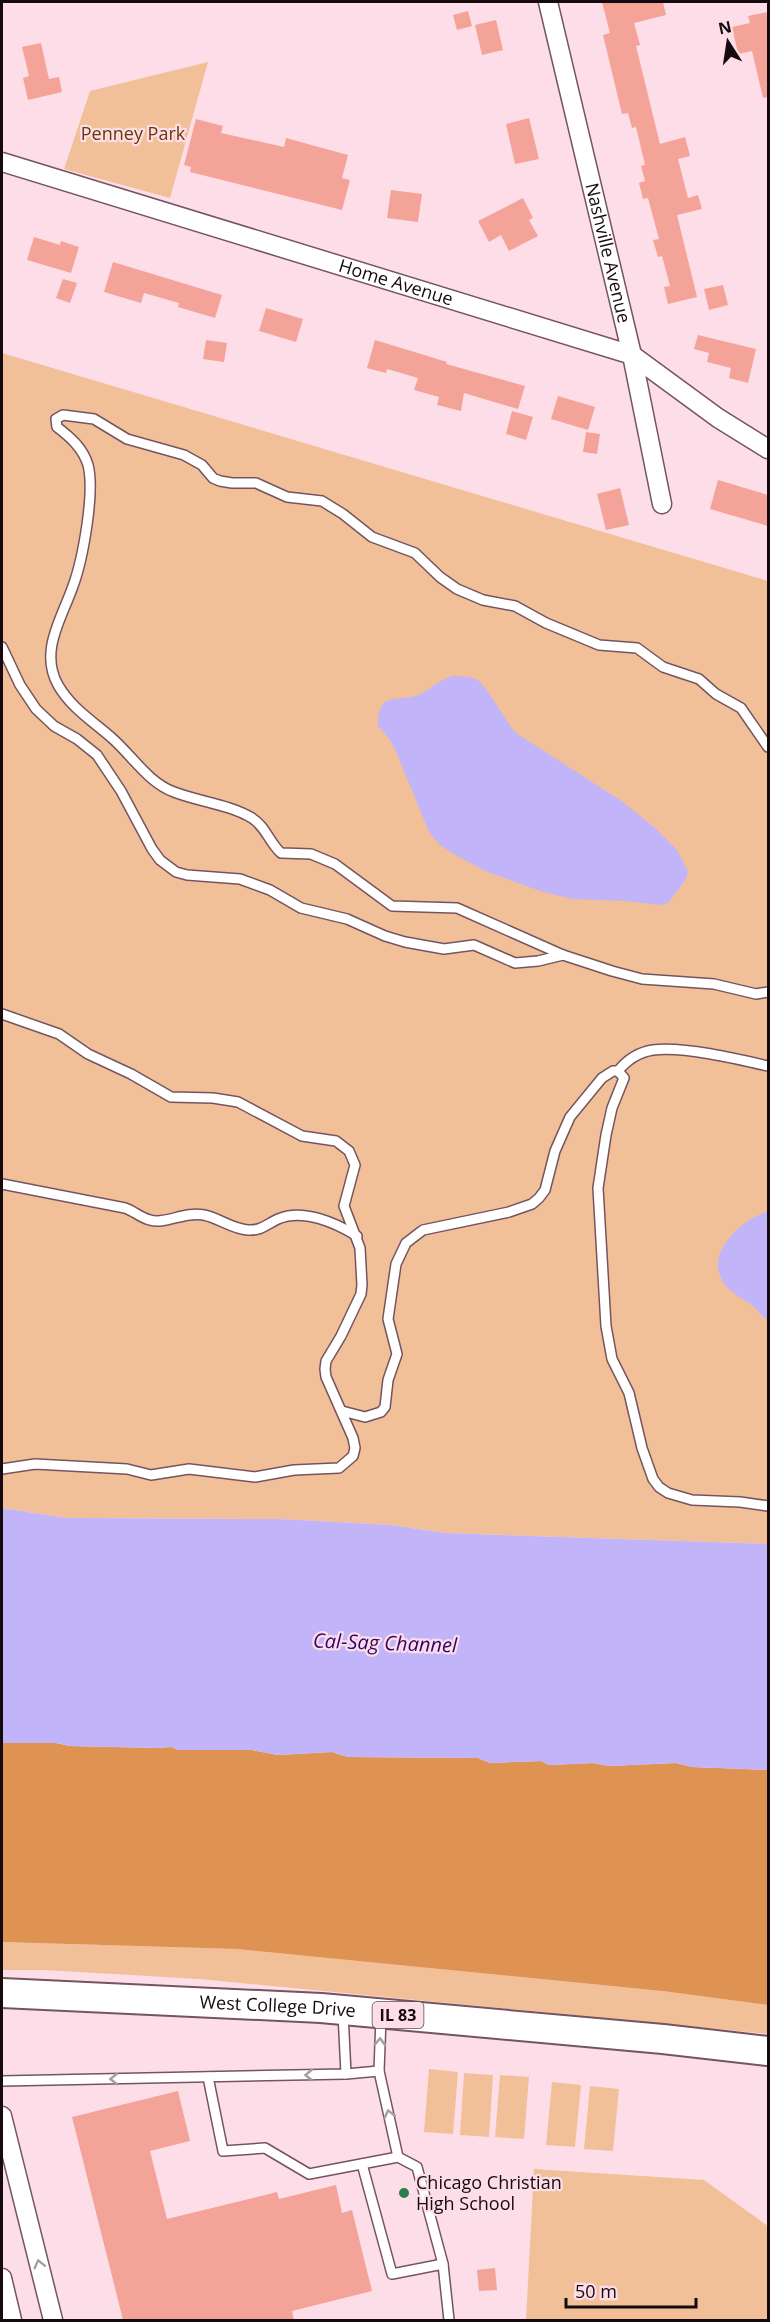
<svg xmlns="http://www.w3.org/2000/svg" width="770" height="2322" viewBox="0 0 770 2322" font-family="'Open Sans',sans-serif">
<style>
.green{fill:#f2c098}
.forest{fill:#df9353}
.water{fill:#c1b4f9}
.building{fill:#f3a398}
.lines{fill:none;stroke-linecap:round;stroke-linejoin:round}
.lane-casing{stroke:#75545f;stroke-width:12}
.street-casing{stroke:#75545f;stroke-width:21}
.primary-casing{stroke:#75545f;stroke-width:32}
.lane{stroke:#fff;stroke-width:9}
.street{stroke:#fff;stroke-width:18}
.primary{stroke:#fff;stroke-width:28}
.oneway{stroke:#a29d9f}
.poi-dot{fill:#2c7d4e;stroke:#fddee8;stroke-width:2}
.labels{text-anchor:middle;stroke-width:4.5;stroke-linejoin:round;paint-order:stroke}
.shield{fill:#fddee8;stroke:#5b4a4f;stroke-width:1.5}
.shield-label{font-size:16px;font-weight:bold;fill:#160a0e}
.park-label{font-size:18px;fill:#693803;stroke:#fddee8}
.street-label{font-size:18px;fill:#160a0e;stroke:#fddee8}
.poi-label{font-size:18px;fill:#160a0e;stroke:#fddee8;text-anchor:start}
.water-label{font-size:20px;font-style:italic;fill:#31046b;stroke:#fddee8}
</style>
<rect width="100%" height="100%" fill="#fddee8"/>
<g class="green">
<path d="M208,62L170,198L64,169L90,91Z"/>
<path d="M2,353L768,581V1544L445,1533L391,1525L280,1519L66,1518L2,1508Z"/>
<path d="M2,1942L237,1949L662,1991L768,2005V2034L199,1979L44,1970H2Z"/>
<path d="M429,2069L458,2072L453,2134L424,2132Z"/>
<path d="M464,2073L493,2075L489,2137L460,2135Z"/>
<path d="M500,2075L529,2077L524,2139L495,2137Z"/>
<path d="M552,2082L581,2085L575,2147L546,2145Z"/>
<path d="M590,2086L619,2089L613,2151L584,2149Z"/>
<path d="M534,2169L704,2180L768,2226V2320H526Z"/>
</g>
<path class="forest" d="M17,1742L56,1743L70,1746L158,1748L171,1747L179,1750H252L278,1755L332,1752L348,1757L478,1758L490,1763L541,1761L549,1765L593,1763L609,1766L676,1763L692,1767L768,1770V2005L662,1991L237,1949L2,1942V1743Z"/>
<g class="water">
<path d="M453,676C461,676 469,676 476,679C487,685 505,721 516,733L623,802L655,828L677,850L688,871L686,879L668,903L661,905L625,901L572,899L540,891L485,871L452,853L439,844L429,832L397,754L390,740L378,726C378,686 401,706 424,692C434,686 441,679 453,676Z"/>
<path d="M768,1211V1321C762,1316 757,1310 752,1305C743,1299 732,1293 725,1285C702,1254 741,1220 768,1211Z"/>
<path d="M2,1508L66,1518L280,1519L391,1525L445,1533L768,1544V1770L692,1767L676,1763L609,1766L593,1763L549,1765L541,1761L490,1763L478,1758L348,1757L332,1752L278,1755L252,1750H179L171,1747L158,1748L70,1746L56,1743H2Z"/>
</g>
<g class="building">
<path d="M602,2H663L666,15L634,23L640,45L636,46L660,144L685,137L690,156L678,159L688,198L698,195L702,209L677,215L697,297L668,304L664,287L670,286L662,256L658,257L653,240L659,239L648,198L643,199L639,183L645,181L641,166L645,165L636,127L632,128L628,113L622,114L603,35L610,33Z"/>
<path d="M468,11L472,26L457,30L453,15Z"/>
<path d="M768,12V97L763,98L752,51L738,54L732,27L750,23L748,16Z"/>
<path d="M496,20L503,50L482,55L475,25Z"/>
<path d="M41,43L49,79L59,77L62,92L28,100L23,78L29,76L22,47Z"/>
<path d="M529,118L539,159L515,164L506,124Z"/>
<path d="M196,119L223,126L221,133L284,147L286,138L348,155L342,178L350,180L342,210L190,172L191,167L184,165Z"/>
<path d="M391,190L422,194L418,222L387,218Z"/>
<path d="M523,198L533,218L529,220L538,236L509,251L501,235L489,242L478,221Z"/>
<path d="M34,237L60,245L61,241L79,247L71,273L27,260Z"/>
<path d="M113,262L222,295L215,318L178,307L179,303L144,293L141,303L104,292Z"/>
<path d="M63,279L77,283L70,303L56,298Z"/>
<path d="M723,285L728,305L709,310L704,289Z"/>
<path d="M266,308L303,319L296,342L259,331Z"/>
<path d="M698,335L756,349L748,383L729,378L731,368L707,362L709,353L694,349Z"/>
<path d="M206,340L227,343L224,362L203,359Z"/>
<path d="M375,340L447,362L446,364L525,386L518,409L464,393L461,411L437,405L439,397L414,390L418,378L387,369L386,373L367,368Z"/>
<path d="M558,396L595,407L588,430L551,419Z"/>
<path d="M512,411L533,417L526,440L506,434Z"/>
<path d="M586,432L600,434L597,454L583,452Z"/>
<path d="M718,480L768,495V526L710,509Z"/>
<path d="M620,488L629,525L606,530L597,494Z"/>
<path d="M178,2091L190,2141L150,2151L167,2219L277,2192L279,2199L336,2185L342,2213L352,2210L372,2291L292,2311L294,2320H123L72,2117Z"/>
<path d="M495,2268L497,2290L479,2291L477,2270Z"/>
</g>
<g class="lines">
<defs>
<g id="lane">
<path d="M2,647L20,685L36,709L54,726L77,739L97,755L121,791L152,849L160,860L176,872L187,875L240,879L270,890L301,908L347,919L385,936L405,942L444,949L474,945L515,963L538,961L563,955"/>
<path d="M768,747L741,708L716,694L699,679L663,667L637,648L599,645L546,623L515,606L483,600L457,589L440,577L415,553L372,537L343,514L322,501L287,497L256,483H232L220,481L213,478L202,465L184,455L127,439L94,419L63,415L56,419L57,427C70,437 83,448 88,465C95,492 83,559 73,586C62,618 39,651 58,685C71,708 94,722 113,739C133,757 149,783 174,792C200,802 228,804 252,818C266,827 269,842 281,853L311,854L335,864L392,906L457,908L563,955L612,971L642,979L714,984L756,994L768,992"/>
<path d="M2,1014L59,1034L88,1054L131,1074L171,1097L213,1098L238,1102L302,1136L336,1141L349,1151L355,1165L344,1206L360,1248L362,1285L361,1294L341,1336L326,1361L325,1369L326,1377L353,1438L355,1448L353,1456L339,1468L294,1470L255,1477L189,1469L151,1475L127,1469L35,1464L2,1469"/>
<path d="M618,1071C627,1060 639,1052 653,1050C683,1046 738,1059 768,1066"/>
<path d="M2,1184L125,1208C134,1211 141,1218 150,1220C165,1225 184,1211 204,1215C219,1218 232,1229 248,1230C261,1231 267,1224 278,1219C303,1208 336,1223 357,1236"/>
<path d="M342,1411L365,1417L381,1412L385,1407L388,1380L397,1354L388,1319L396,1264L406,1243L423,1230L509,1212L532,1204L539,1198L545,1190L555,1151L570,1117L602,1078L613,1071H618L624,1078L612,1108L606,1135L598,1188L606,1326L612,1359L629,1393L642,1448L653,1479L659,1487L668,1493L692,1500L740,1502L768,1506"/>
<path d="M381,2018L379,2071L398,2157"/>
<path d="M346,2074L379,2071"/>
<path d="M208,2077L223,2151L265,2148L309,2174L398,2157L417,2167L443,2264"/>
<path d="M2,2081L346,2074L343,2013"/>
<path d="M362,2164L392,2274L443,2264L449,2320"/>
</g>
<g id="street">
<path id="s1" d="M548,2L632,355L662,504"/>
<path id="s2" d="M2,162L632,355L718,418L768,449"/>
<path d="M2,2116L53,2320"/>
<path d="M2,2278L12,2320"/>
</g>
<g id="primary">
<path id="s3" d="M2,1993L321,2008L663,2039L768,2051"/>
</g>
</defs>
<use href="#lane" class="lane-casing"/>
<use href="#street" class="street-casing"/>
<use href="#primary" class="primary-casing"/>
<use href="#lane" class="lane"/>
<use href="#street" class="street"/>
<use href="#primary" class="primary"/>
</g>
<defs><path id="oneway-chevron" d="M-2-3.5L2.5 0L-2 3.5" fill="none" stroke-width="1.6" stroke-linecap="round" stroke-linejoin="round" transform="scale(1.5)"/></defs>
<g class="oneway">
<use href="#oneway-chevron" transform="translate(380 2042) rotate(-88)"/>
<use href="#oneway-chevron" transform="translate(309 2075) rotate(179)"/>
<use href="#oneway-chevron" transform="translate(114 2079) rotate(179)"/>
<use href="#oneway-chevron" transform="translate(389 2114) rotate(-103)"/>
<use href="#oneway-chevron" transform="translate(39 2264) rotate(-104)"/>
</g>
<circle class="poi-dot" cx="404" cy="2193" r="6"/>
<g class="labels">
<rect class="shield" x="372.5" y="2002" width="51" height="26" rx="4.5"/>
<g class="shield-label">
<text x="398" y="2021">IL 83</text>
</g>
<g class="park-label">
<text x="133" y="140">Penney Park</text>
</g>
<g class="street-label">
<text dy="6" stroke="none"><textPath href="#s1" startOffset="258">Nashville Avenue</textPath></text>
<text dy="6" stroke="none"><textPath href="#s2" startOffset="412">Home Avenue</textPath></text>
<text dy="6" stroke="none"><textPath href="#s3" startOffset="276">West College Drive</textPath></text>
</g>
<g class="poi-label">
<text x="416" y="2189">Chicago Christian<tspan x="416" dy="21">High School</tspan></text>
</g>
<g class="water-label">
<text transform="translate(385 1643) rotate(2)" y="7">Cal-Sag Channel</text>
</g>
</g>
<rect width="770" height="2322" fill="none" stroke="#160a0e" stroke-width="6"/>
<g transform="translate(728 42) rotate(348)" stroke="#fddee8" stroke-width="4.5" paint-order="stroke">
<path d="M0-4.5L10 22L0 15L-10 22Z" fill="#160a0e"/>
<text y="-9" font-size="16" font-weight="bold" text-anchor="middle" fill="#160a0e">N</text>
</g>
<path d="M566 2298v9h130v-9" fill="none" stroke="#160a0e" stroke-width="3"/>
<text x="575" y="2298" font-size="18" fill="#160a0e" stroke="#fddee8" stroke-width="4.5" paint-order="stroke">50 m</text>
</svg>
